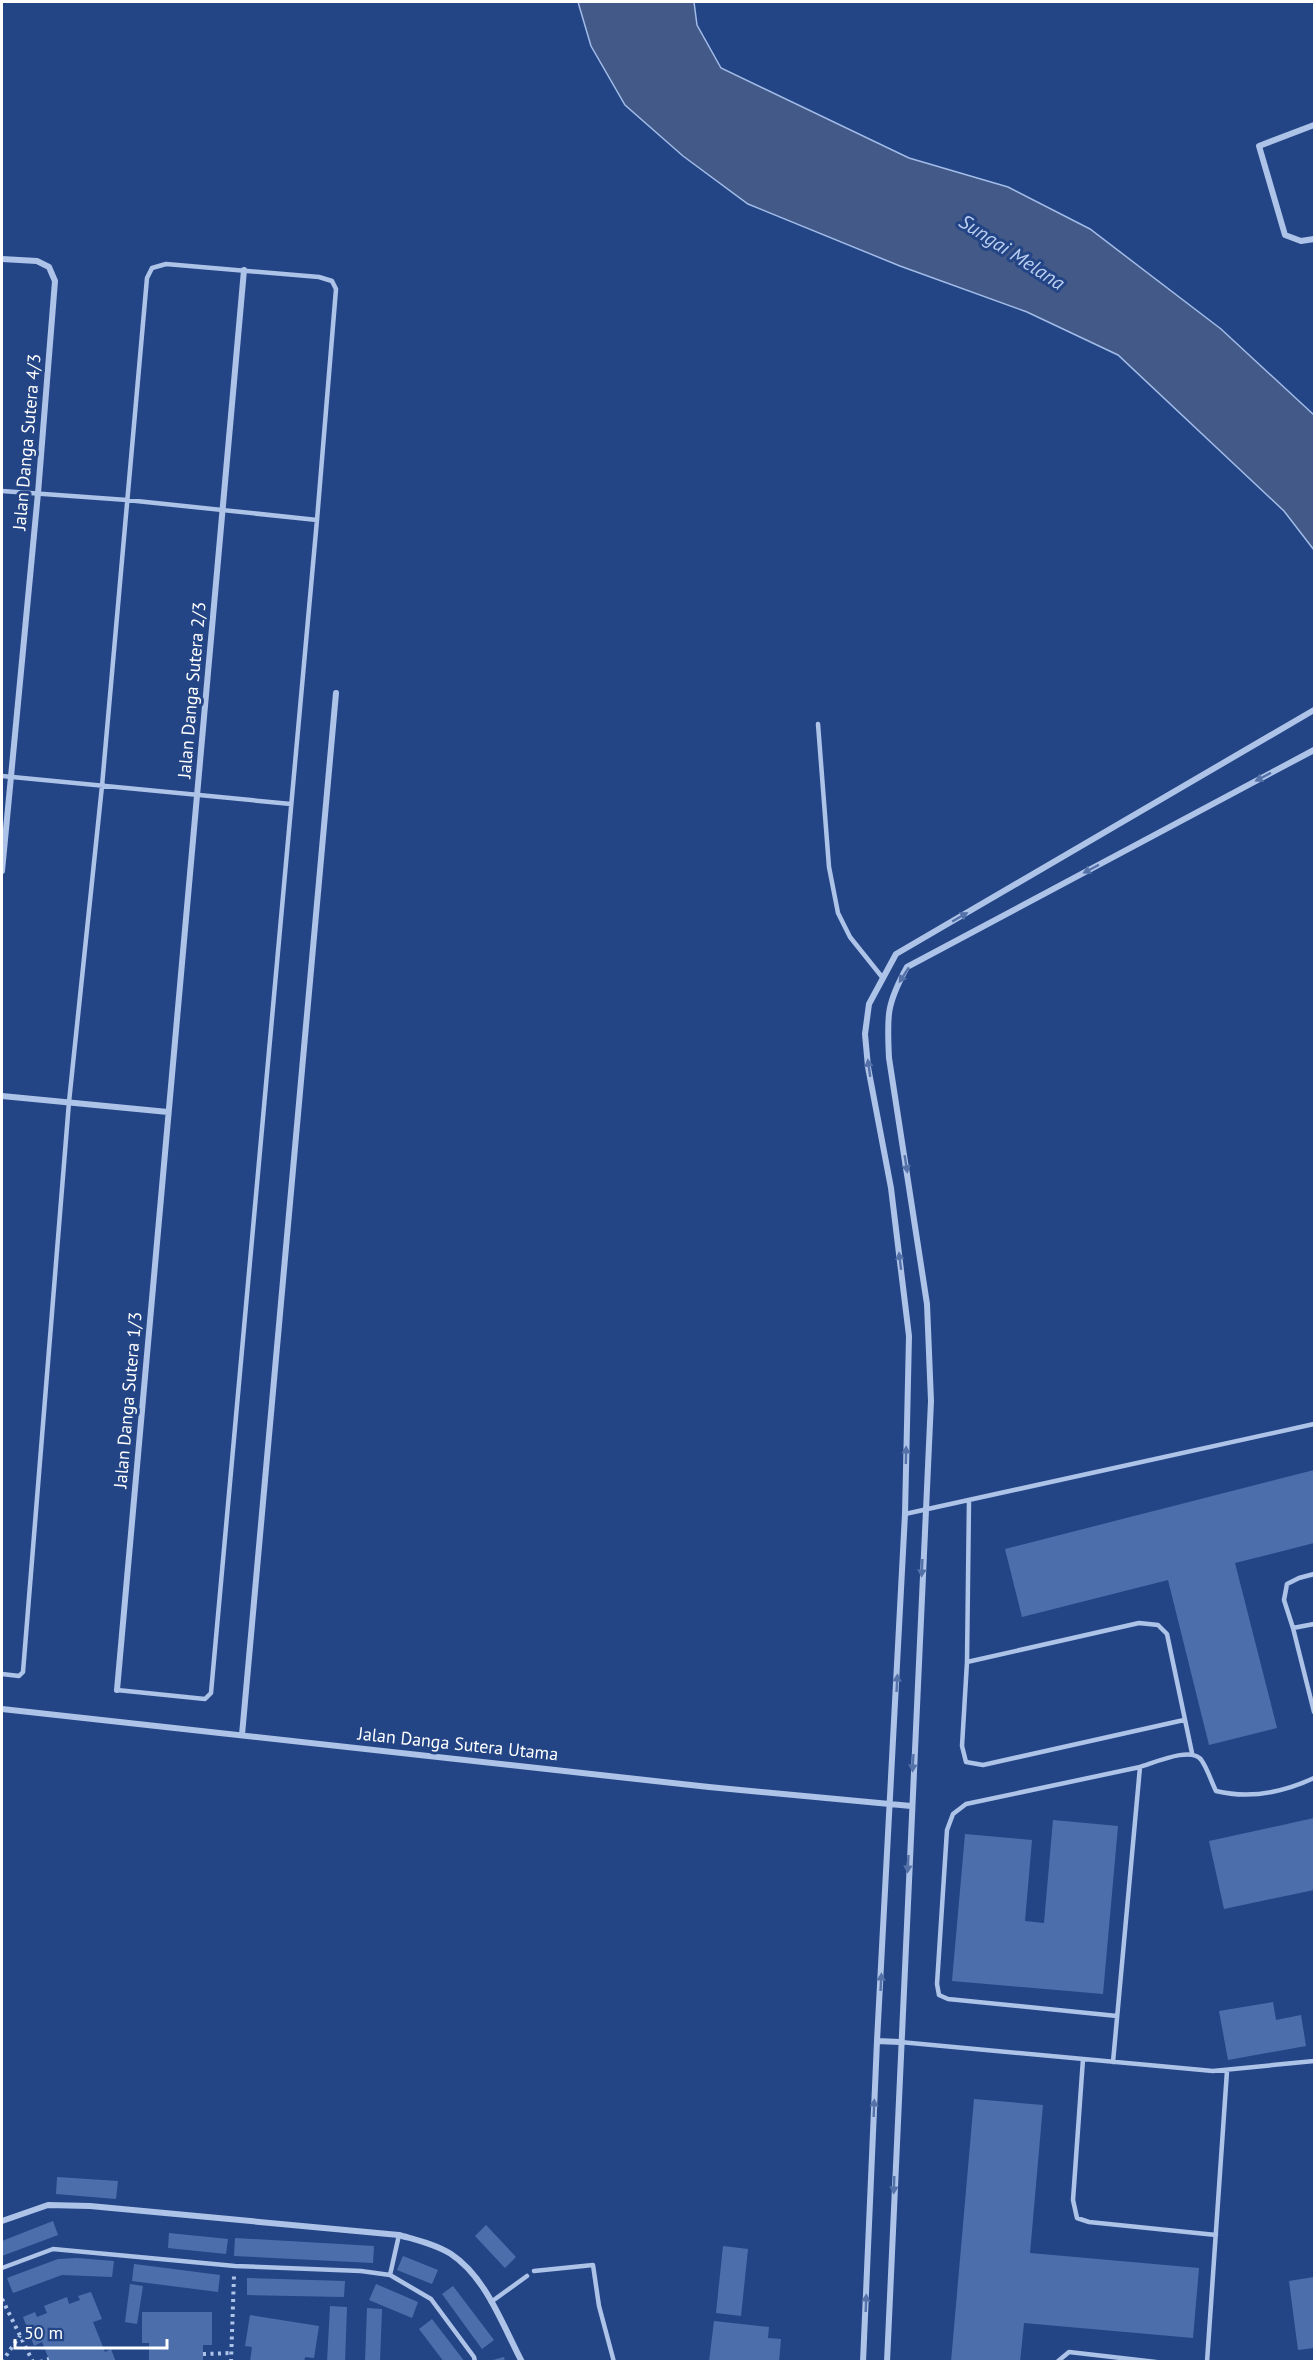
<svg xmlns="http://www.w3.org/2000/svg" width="1316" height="2363" font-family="'PT Sans',sans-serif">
	<rect width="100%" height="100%" fill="#244585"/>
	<path fill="#435a89" stroke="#a2bce9" stroke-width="1.5" d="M578 2H694L697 25 721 68 909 158 1008 187 1090 229 1221 329 1314 415V550L1284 511 1118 355 1027 312 900 266 748 204 683 156 625 105 591 46Z"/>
	<path fill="#4c6fac" d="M1314 1470V1543L1235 1563 1277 1728 1209 1745 1168 1580 1022 1617 1005 1549Z
		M1314 1818V1890L1224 1909 1209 1841Z
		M1053 1820 1118 1826 1103 1994 952 1981 965 1834 1032 1840 1025 1921 1044 1923Z
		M1273 2002 1276 2020 1301 2015 1306 2046 1228 2060 1219 2011Z
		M974 2099 1043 2105 1030 2253 1199 2268 1193 2338 1024 2323 1020 2362H951Z
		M57 2177 118 2181 116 2199 56 2194Z
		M53 2221 58 2235 2 2256V2241Z
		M486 2225 516 2257 505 2268 475 2236Z
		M169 2233 228 2239 226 2254 168 2248Z
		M235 2238 374 2246 373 2263 234 2256Z
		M723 2246 748 2249 741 2316 716 2313Z
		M403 2256 438 2270 432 2284 397 2270Z
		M77 2258 114 2261 112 2277 62 2275 13 2293 7 2278 58 2259Z
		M134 2264 220 2275 218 2292 132 2281Z
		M1314 2277V2348L1298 2350 1289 2281Z
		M247 2278 345 2281 344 2297 247 2295Z
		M130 2284 143 2286 137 2324 125 2322Z
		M376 2284 418 2302 412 2318 369 2300Z
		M453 2286 494 2340 482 2349 442 2294Z
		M91 2292 102 2319 93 2322 105 2352 111 2349 116 2362H50L42 2342 34 2346 23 2317 35 2312 37 2317 47 2313 44 2306 67 2297 69 2304 80 2300 78 2296Z
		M330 2306 347 2307 345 2362H327Z
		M367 2308 382 2309 380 2362H365Z
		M142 2312H212V2345H203V2362H149V2343H142Z
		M250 2315 319 2326 314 2358 305 2357 304 2362H250L252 2347 245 2346Z
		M432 2319 465 2362H444L419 2329Z
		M714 2321 769 2327 768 2338 781 2339 779 2362H709Z
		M504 2357 505 2362H489V2361Z"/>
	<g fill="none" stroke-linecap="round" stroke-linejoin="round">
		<path stroke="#aec3e8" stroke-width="4" stroke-dasharray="3 4.5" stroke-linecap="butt" d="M2 2299 33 2362
			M203 2354 232 2353
			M2 2362 20 2335
			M40 2362 49 2359
			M231 2362 234 2276"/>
		<path stroke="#aec3e8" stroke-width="4.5" d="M2 491 127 500 317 520
			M818 724 829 867 838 913 850 937 882 977
			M2 776 291 804
			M969 1500 967 1662 1139 1623 1158 1625 1167 1634 1192 1753
			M905 1514 1314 1424
			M1314 1624 1293 1628 1314 1712
			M1293 1628 1284 1600 1287 1584 1299 1578 1314 1574
			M967 1662 962 1746 966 1762 983 1765 1184 1720
			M2 1674 19 1676 23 1672 69 1102 102 786 147 278 152 268 166 264 319 277 332 281 336 289 317 520 211 1693 205 1699 117 1690
			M1117 2016 948 1999 939 1995 937 1984 947 1830 953 1814 966 1804 1140 1767
			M900 2042 1213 2071 1314 2061
			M1083 2059 1073 2200 1077 2218 1089 2222 1216 2235
			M1113 2062 1140 1767C1154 1763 1193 1745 1202 1761 1208 1770 1211 1781 1216 1791 1249 1799 1284 1792 1314 1778
			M2 2268 53 2249 235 2266 361 2271 390 2275 431 2299 474 2357 475 2362
			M534 2271 593 2265 599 2306 614 2362
			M390 2275 399 2235
			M491 2302 527 2276
			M1057 2362 1069 2352 1156 2362
			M1207 2362 1227 2071"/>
		<path stroke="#aec3e8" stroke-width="6" d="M1314 125 1259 146 1285 235 1301 241 1314 239
			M2 259 37 261 49 267 55 281 38 493 2 871
			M2 1096 168 1112
			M117 1690 244 270
			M2 1709 709 1787 911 1806
			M242 1735 336 693
			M877 2041 900 2042
			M2 2221 48 2205 90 2206 399 2235C416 2240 435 2244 451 2254 486 2277 503 2326 522 2362
			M863 2362 877 2041 905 1514 909 1336 891 1188 868 1067 865 1034 869 1004 896 954 1314 710
			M887 2362 931 1401 927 1304 889 1058C887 1016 886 1005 907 967L1314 750"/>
	</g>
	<defs><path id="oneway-solid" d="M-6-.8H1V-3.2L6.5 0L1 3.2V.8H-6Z" transform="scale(1.5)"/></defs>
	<g fill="#5471a8">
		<use href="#oneway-solid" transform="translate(1263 777) rotate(152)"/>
		<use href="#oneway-solid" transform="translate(1091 869) rotate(152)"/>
		<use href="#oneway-solid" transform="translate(960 917) rotate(-30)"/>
		<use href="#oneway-solid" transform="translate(904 975) rotate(123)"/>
		<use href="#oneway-solid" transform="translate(869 1068) rotate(-98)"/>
		<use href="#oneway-solid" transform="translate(906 1164) rotate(81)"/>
		<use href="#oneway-solid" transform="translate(900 1261) rotate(-97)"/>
		<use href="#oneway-solid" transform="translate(906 1455) rotate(-89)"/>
		<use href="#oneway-solid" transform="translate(922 1568) rotate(93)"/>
		<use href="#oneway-solid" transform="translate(897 1683) rotate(-87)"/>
		<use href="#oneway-solid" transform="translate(913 1763) rotate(93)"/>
		<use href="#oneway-solid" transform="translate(908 1864) rotate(93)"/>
		<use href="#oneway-solid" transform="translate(881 1982) rotate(-87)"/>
		<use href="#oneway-solid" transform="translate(874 2108) rotate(-88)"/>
		<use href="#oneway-solid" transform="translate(894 2185) rotate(92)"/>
		<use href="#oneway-solid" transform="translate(866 2303) rotate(-88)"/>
	</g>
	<g text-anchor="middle" stroke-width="6" stroke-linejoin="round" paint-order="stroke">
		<g font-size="18" fill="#fff" stroke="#244585">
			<text transform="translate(27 442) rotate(-85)" y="6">Jalan Danga Sutera 4/3</text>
			<text transform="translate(192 690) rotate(-85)" y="6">Jalan Danga Sutera 2/3</text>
			<text transform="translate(128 1400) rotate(-85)" y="6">Jalan Danga Sutera 1/3</text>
			<text transform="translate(458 1744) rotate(6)" y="6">Jalan Danga Sutera Utama</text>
		</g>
		<g font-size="20" font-style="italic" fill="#b9cdf0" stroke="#244585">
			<text transform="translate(1012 252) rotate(33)" y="7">Sungai Melana</text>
		</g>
	</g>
	<rect width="1316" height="2363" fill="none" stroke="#ffffff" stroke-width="6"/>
	<path d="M15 2339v9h152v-9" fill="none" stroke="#ffffff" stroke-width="3"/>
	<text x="24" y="2339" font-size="18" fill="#ffffff" stroke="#244585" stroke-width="4.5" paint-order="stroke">50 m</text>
</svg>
